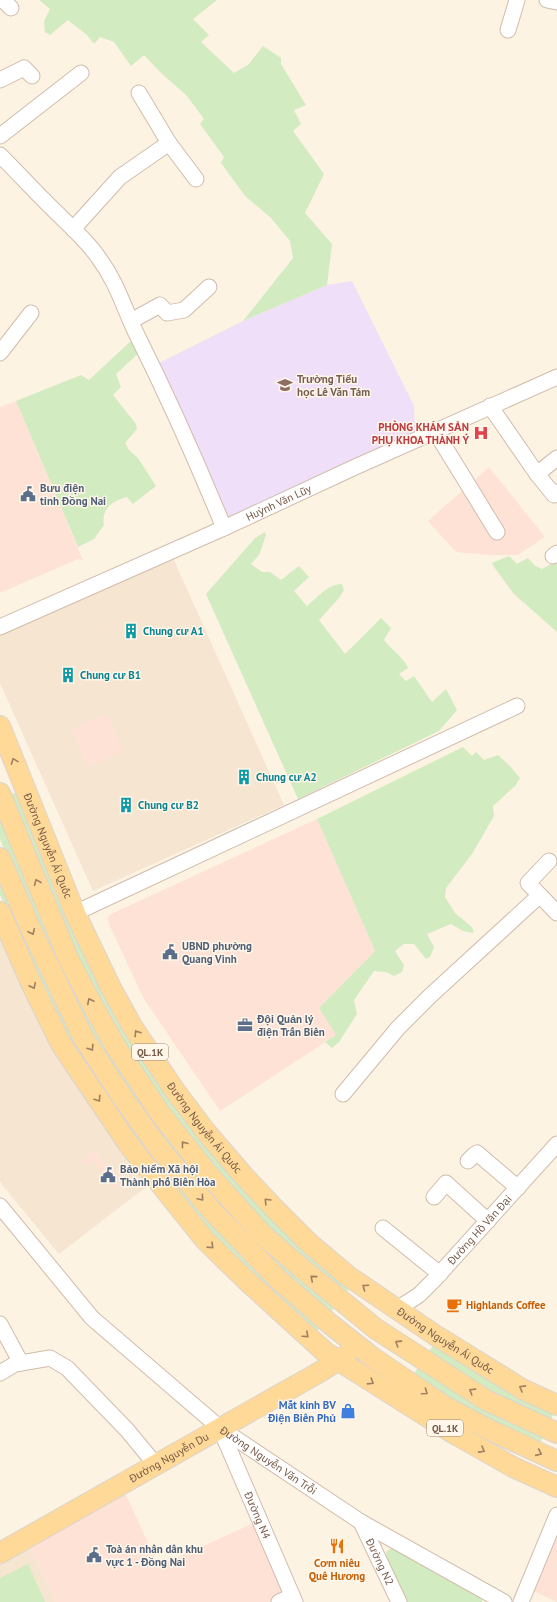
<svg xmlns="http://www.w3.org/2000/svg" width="557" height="1602" font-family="'PT Sans',sans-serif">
	<rect width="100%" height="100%" fill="#fdf3e3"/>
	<path fill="#f5e5d1" d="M173 558 284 805 93 891 0 683V635Z
		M0 930 150 1184 59 1254 3 1186 0 1181Z
		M29 1545 56 1602H0V1561Z"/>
	<path fill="#fee2d6" d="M16 401 83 560 78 559 0 593V407Z
		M489 467 545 537 518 555H489L456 552 428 521Z
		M106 713 123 751 88 767 71 729Z
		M317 819 375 951 319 1008 336 1035 220 1111 144 999 113 933 109 924 108 917 111 914Z
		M95 1150 119 1184 113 1189 94 1161 86 1166 81 1159Z
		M124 1491 159 1566 256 1522 287 1594 268 1602H56L29 1545Z
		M557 1515V1602L527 1588Z"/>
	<path fill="#f0dff9" d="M352 281 414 406 415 433 225 520 157 364 243 321 327 285Z"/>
	<path fill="#d2ebc0" d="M39 0H217L193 19 209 35 201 42 234 73 248 65 263 46 281 58V64L306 105 294 110 301 124 293 131 324 174 305 213 332 244 327 285 243 321 293 258 290 241 271 218 245 196 221 163 224 157 200 124 204 119 187 96 161 73 144 55 131 66 114 42 100 37 94 44 87 35 68 20 50 35 45 32 44 21 50 9Z
		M134 338 141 351 116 374 121 387 113 395 136 424 137 429 125 443 129 450 138 458 156 486 133 504 127 497C112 501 101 509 104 525L94 539 78 547 16 401 81 375 89 380Z
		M265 532 266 535 259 555 251 564 262 572H270L281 580 299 566 309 577 294 591 307 606C317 598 328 584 342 584L344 590 339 598 319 620 345 654 381 618 391 628 384 640C391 650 404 657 408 668L399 674 406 681 414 676 432 702 446 689 457 710 439 731 298 799 206 594 255 538Z
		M509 556 517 564 528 558 535 566 542 569 553 563 557 565V632L514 594 494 567 492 563Z
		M463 747 472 756 476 752 484 760 498 755 510 766 520 778 515 786 493 806 494 816 472 854 446 888 445 897 455 913 472 927 474 933 463 931 451 924 427 934 434 947 430 957 426 959 414 944H404L395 951 404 965 402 972 394 976 386 972 374 971 354 1000 357 1014 339 1042 332 1048 325 1042 336 1035 319 1008 375 951 317 819Z
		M18 792 127 1031 351 1286 344 1295 267 1228 166 1110 119 1039 77 959 9 795Z
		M0 811 110 1051 336 1306 329 1314 282 1274 165 1144 89 1034 13 872 0 839Z
		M0 875 77 1040 321 1326 315 1334 210 1235 175 1193 67 1040 37 981 0 895Z
		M435 1343 554 1411 550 1423 490 1394 427 1354Z
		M419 1366 544 1435 539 1446 450 1401 413 1375Z
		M393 1547 480 1597 483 1602H406L388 1563 386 1552Z
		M28 1564 45 1602H0V1578Z"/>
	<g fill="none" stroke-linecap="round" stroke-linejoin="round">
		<g stroke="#d1bcab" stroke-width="17">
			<g id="minor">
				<path d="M3 0 11 8"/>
				<path d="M547 0 557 2"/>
				<path d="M508 30 517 0"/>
				<path d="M0 80 24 68 32 76"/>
				<path d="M139 93 169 143 196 179"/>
				<path d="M0 136 81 73"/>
				<path d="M0 155C20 175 39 196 59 215 73 229 87 241 98 257 117 282 123 306 136 333 168 397 197 462 224 528"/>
				<path d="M73 229 120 177 169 143"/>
				<path d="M131 321 160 305 167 313 184 310 209 287"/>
				<path d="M0 353 31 313"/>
				<path d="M490 406 537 474 557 458"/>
				<path d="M435 431 497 532"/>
				<path d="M537 474 554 495 557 492"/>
				<path d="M553 556 557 553"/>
				<path id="s1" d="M0 627 224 528 353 468 557 377"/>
				<path d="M549 861 528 883 557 913"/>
				<path d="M75 913 517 706"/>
				<path d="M343 1094 398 1028 430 996 539 896"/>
				<path d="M468 1161 474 1155 477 1153 518 1188"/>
				<path d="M434 1197 446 1183 488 1221"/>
				<path id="s2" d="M0 1206 92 1318 220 1428 361 1522 504 1602"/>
				<path d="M383 1228 440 1274"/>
				<path id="s3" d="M397 1309 419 1295 434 1280 557 1144"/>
				<path d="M0 1324 21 1363"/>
				<path d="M0 1373 15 1364 50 1358 67 1368 127 1430 156 1465"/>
				<path id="s4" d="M220 1428 295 1602"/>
				<path id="s5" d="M361 1522 399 1602"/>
				<path d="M279 1602 292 1596"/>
				<path d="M521 1602 557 1515"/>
			</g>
		</g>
		<g stroke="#dbd4cf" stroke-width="22">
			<g id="major">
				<path id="s6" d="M0 726 75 913 111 988 132 1026 173 1088 206 1132 243 1175 272 1206 310 1244 348 1276 435 1335 522 1389 557 1405"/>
				<path d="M0 793 69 960 94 1008 116 1047 160 1113 208 1174 263 1235 299 1266 376 1329 486 1400 557 1433"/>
				<path d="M0 858 31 929 83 1037 123 1098 158 1147 212 1211 278 1279 330 1324 372 1357 446 1407 490 1430 557 1461"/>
				<path d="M0 912 31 983 61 1044 129 1145 205 1240 246 1280 325 1352 453 1433 515 1468 557 1487"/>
				<path id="s7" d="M0 1553 318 1373 347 1355"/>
			</g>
		</g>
		<use href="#minor" stroke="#fff" stroke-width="15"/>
		<use href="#major" stroke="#ffd998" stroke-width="20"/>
	</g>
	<defs><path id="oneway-chevron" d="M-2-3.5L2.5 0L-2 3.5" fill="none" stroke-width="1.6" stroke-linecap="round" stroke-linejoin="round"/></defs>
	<g stroke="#9f7f5f">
		<use href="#oneway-chevron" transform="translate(14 761) rotate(-111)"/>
		<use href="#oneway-chevron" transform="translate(37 882) rotate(-112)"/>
		<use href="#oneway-chevron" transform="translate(32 932) rotate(65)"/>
		<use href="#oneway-chevron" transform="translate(33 986) rotate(64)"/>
		<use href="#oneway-chevron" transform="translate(90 1001) rotate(-117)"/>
		<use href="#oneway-chevron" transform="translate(137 1033) rotate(-123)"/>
		<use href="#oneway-chevron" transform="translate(91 1048) rotate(57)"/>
		<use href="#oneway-chevron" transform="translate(98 1099) rotate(56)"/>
		<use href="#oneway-chevron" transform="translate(184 1144) rotate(-128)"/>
		<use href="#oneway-chevron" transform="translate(201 1198) rotate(50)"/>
		<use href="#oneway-chevron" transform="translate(267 1201) rotate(-134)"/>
		<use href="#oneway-chevron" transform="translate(211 1246) rotate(44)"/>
		<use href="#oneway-chevron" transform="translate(313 1278) rotate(-140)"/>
		<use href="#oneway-chevron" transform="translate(365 1287) rotate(-146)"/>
		<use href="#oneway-chevron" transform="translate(306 1335) rotate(42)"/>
		<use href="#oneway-chevron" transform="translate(398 1343) rotate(-147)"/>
		<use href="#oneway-chevron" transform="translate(371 1382) rotate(32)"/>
		<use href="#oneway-chevron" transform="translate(522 1388) rotate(-151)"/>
		<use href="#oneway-chevron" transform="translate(472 1391) rotate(-148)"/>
		<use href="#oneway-chevron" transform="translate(425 1392) rotate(35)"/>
		<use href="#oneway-chevron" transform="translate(482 1450) rotate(29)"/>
		<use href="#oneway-chevron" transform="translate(539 1453) rotate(24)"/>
	</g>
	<defs>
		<g id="school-bare" transform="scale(1.2)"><path d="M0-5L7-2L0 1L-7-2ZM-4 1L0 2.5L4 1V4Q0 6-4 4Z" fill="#8d6e63" stroke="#fff7ea" stroke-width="2.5" paint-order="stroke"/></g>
		<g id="hospital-bare" transform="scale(1.2)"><path d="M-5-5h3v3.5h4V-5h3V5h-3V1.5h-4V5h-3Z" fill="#e0444e" stroke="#fff7ea" stroke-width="2.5" paint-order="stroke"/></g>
		<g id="civic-bare" transform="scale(1.2)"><path d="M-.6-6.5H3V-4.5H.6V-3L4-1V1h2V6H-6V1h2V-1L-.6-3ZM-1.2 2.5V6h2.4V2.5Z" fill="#5c6f8a" stroke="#fff7ea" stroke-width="2.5" paint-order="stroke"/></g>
		<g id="building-bare" transform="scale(1.2)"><path d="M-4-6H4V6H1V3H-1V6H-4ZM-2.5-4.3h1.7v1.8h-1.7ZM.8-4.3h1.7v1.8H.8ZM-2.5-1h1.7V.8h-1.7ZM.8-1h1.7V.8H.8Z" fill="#0f9aa8" stroke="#fff7ea" stroke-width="2.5" paint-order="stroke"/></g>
		<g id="office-bare" transform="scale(1.2)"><path d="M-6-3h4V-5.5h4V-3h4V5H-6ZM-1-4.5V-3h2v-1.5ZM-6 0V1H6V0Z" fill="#5c6f8a" stroke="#fff7ea" stroke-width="2.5" paint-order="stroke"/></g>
		<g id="cafe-bare" transform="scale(1.2)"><path d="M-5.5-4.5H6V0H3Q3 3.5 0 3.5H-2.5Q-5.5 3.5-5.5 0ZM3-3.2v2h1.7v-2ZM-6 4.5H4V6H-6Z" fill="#e8710a" stroke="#fff7ea" stroke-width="2.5" paint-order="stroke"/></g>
		<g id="shop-bare" transform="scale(1.2)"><path d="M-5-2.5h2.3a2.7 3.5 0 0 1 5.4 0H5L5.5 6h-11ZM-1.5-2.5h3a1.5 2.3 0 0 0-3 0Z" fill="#3f7fe0" stroke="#fff7ea" stroke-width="2.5" paint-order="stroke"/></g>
		<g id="restaurant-bare" transform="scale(1.2)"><path d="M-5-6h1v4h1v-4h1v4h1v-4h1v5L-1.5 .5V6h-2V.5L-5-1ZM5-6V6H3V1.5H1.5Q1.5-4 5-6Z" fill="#e8710a" stroke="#fff7ea" stroke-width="2.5" paint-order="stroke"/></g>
	</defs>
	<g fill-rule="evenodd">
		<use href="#school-bare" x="285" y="385"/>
		<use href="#hospital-bare" x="481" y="433"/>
		<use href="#civic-bare" x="28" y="494"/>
		<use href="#building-bare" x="131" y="631"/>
		<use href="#building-bare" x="68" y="675"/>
		<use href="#building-bare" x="244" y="777"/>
		<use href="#building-bare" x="126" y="805"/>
		<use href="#civic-bare" x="170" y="952"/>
		<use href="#office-bare" x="245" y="1025"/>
		<use href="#civic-bare" x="108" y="1175"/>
		<use href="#cafe-bare" x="454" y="1305"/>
		<use href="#shop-bare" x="348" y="1411"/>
		<use href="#restaurant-bare" x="337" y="1546"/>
		<use href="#civic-bare" x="94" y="1555"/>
	</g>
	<g text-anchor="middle" stroke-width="3" stroke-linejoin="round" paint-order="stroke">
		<g fill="#fff7ea" stroke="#9f8878" stroke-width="1">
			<rect x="132" y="1044" width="36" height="16" rx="3"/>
			<rect x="427" y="1420" width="36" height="16" rx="3"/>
		</g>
		<g font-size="10" font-weight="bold" fill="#765847">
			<text x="150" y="1056">QL.1K</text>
			<text x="445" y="1432">QL.1K</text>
		</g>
		<g font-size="11" font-weight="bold" fill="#785e54" stroke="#fff7ea" text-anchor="start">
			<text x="297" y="383">Trường Tiểu<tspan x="297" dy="13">học Lê Văn Tám</tspan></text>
		</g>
		<g font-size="11" font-weight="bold" fill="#be3a42" stroke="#fff7ea" text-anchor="end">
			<text x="469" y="431">PHÒNG KHÁM SẢN<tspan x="469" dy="13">PHỤ KHOA THÀNH Ý</tspan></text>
		</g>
		<g font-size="11" font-weight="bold" fill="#4e5e75" stroke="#fff7ea" text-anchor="start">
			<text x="40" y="492">Bưu điện<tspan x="40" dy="13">tỉnh Đồng Nai</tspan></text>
			<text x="182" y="950">UBND phường<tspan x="182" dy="13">Quang Vinh</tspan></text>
			<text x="257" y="1023">Đội Quản lý<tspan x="257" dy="13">điện Trấn Biên</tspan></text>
			<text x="120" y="1173">Bảo hiểm Xã hội<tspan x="120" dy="13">Thành phố Biên Hòa</tspan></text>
			<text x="106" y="1553">Toà án nhân dân khu<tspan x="106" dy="13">vực 1 - Đồng Nai</tspan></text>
		</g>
		<g font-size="11" fill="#765847" stroke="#fff7ea">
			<text dy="4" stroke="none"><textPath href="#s1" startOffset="305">Huỳnh Văn Lũy</textPath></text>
			<text dy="4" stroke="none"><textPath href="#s6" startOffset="129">Đường Nguyễn Ái Quốc</textPath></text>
			<text dy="4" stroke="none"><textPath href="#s6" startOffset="453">Đường Nguyễn Ái Quốc</textPath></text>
			<text dy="4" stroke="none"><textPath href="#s3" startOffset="115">Đường Hồ Văn Đại</textPath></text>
			<text dy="4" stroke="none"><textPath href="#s6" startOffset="777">Đường Nguyễn Ái Quốc</textPath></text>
			<text dy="4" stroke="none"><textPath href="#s7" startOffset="194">Đường Nguyễn Du</textPath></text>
			<text dy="4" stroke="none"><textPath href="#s2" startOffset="372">Đường Nguyễn Văn Trỗi</textPath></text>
			<text dy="4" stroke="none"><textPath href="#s4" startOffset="95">Đường N4</textPath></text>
			<text dy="4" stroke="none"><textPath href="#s5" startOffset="44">Đường N2</textPath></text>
		</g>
		<g font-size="11" font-weight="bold" fill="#0d838f" stroke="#fff7ea" text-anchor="start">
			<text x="143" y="635">Chung cư A1</text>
			<text x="80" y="679">Chung cư B1</text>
			<text x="256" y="781">Chung cư A2</text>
			<text x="138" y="809">Chung cư B2</text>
		</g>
		<g font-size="11" font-weight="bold" fill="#c56008" stroke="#fff7ea" text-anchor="start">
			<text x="466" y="1309">Highlands Coffee</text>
			<text x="337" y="1567" text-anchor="middle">Cơm niêu<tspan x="337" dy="13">Quê Hương</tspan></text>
		</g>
		<g font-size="11" font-weight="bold" fill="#366cbe" stroke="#fff7ea" text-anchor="end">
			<text x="336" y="1409">Mắt kính BV<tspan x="336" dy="13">Điện Biên Phủ</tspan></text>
		</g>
	</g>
</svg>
